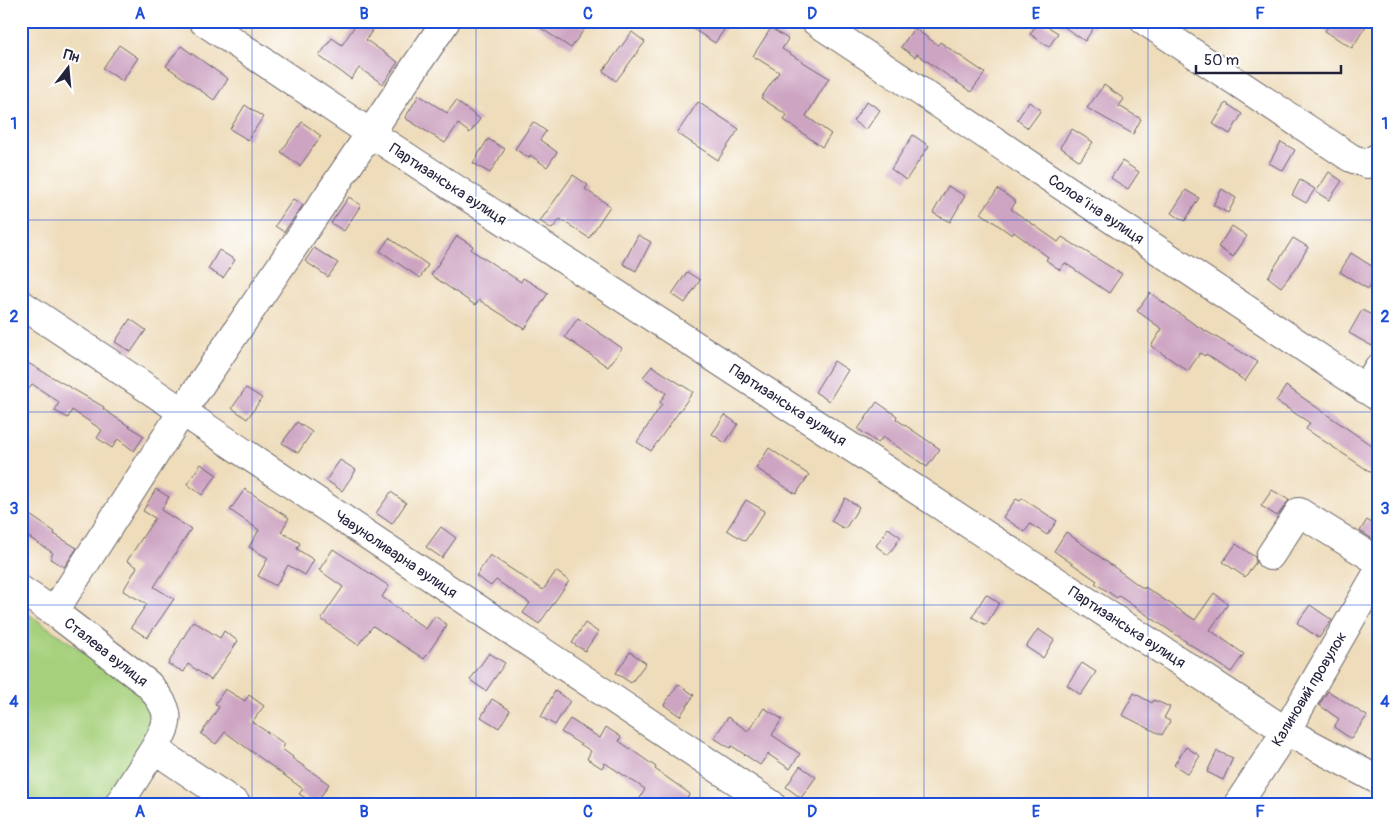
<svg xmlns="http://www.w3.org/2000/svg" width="1399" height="825" font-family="Pangolin,sans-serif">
	<rect width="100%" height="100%" fill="#fff"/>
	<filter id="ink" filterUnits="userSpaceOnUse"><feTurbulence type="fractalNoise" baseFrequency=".02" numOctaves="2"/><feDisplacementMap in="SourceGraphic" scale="10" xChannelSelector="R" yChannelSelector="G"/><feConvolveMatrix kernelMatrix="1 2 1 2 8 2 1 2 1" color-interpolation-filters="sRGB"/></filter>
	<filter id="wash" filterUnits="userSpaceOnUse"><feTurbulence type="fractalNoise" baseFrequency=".0096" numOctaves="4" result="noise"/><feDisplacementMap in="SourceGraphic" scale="20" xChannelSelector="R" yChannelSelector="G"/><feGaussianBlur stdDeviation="1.12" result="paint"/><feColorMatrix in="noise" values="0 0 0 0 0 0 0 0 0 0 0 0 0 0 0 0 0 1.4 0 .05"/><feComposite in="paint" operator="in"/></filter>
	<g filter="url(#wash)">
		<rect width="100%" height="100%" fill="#eedcba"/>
		<path fill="#a6d07b" stroke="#64795b" d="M21 609 147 696 159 718 109 804H21Z"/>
		<g id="blocks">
			<path fill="#cda4c2" d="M358 21 373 29 366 40 398 62 383 84 359 68 351 79 319 56 332 38 342 45Z
				M530 21H574L585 28 571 48Z
				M681 21H730L715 43Z
				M1039 21 1058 33 1049 47 1030 34Z
				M1055 21H1098L1085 41Z
				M1332 21H1369L1352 48 1325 31Z
				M771 28 788 39 782 49 829 78 806 116 831 134 822 147 784 120 787 115 761 98 779 72 753 56Z
				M914 28 938 45 940 42 985 73 971 92 917 54 915 57 901 47Z
				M632 32 645 42 616 81 603 71Z
				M119 45 138 58 122 81 103 68Z
				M181 46 228 79 214 100 166 66Z
				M1104 85 1124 99 1119 106 1141 119 1133 134 1087 108Z
				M419 95 447 113 456 101 480 119 470 133 458 124 445 143 405 118Z
				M867 101 880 110 866 130 853 121Z
				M698 102 739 129 718 160 677 133Z
				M1029 102 1041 110 1028 128 1017 120Z
				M1226 103 1242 114 1230 134 1213 124Z
				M245 105 263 117 248 140 230 129Z
				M302 122 321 136 300 166 281 152Z
				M533 122 546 131 540 140 557 152 547 167 530 155 529 158 515 149Z
				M1072 129 1093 142 1080 161 1060 147Z
				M913 135 929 146 906 180 891 169Z
				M488 139 505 149 490 173 473 163Z
				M1281 142 1295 150 1283 171 1269 163Z
				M1122 161 1139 172 1128 189 1111 178Z
				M1329 172 1342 181 1329 200 1316 192Z
				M573 175 588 185 585 189 610 206 589 238 560 219 552 229 540 221Z
				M1300 180 1315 189 1306 203 1292 195Z
				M948 186 965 196 950 222 933 213Z
				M998 189 1016 202 1011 209 1058 242 1062 237 1122 274 1109 293 1065 263 1060 270 1046 260 1048 257 1014 232 1012 235 981 213Z
				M1222 189 1236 198 1228 213 1213 205Z
				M1186 190 1199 198 1185 221 1171 213Z
				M349 197 361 205 344 231 331 223Z
				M293 199 303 205 284 232 275 226Z
				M1232 226 1247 236 1233 257 1218 247Z
				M638 235 651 242 636 271 623 264Z
				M457 236 473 246 471 250 521 282 523 278 548 293 525 329 479 300 475 305 431 275Z
				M389 238 428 265 420 278 380 251Z
				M1293 238 1308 247 1296 268 1281 287 1268 277Z
				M314 248 338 263 328 277 305 261Z
				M219 250 235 260 223 278 208 269Z
				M1351 253 1378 270 1368 289 1340 272Z
				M687 272 700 280 685 303 672 294Z
				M1150 293 1194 324 1258 362 1245 381 1206 354 1205 356 1200 353 1188 371 1151 346 1162 329 1137 311Z
				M1362 310 1378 318V335L1372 346 1349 333Z
				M578 318 622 348 608 367 565 337Z
				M130 319 146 330 131 352 115 342Z
				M21 359 104 407 103 409 144 436 134 451 118 439 112 448 97 438 102 430 72 410 68 418 55 411 59 402 32 384 21 401Z
				M834 361 848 370 829 401 815 392Z
				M652 366 693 392 651 451 637 442 662 404 660 402 666 393 643 377Z
				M1286 386 1378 450V477L1306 429 1310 423 1276 401Z
				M246 388 262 398 247 419 232 408Z
				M877 402 897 416 896 419 940 449 927 467 883 437 878 443 858 429Z
				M725 415 738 424 725 443 712 434Z
				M297 422 312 432 298 453 282 443Z
				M769 448 809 475 796 494 756 468Z
				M340 460 356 470 342 491 326 480Z
				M201 464 217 475 202 495 187 484Z
				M156 489 169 497 161 510 191 529 154 587 174 599 147 638 131 627 147 604 123 591 137 567 127 561 155 518 143 511Z
				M245 489 289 518 281 532 300 543 297 549 314 560 305 575 288 565 276 586 258 576 268 558 249 547 259 530 230 510Z
				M1272 490 1289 500 1277 516 1261 506Z
				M391 492 406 503 392 524 376 513Z
				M845 498 859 507 845 529 831 521Z
				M1022 498 1057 521 1047 535 1030 524 1025 532 1003 517 1016 499 1020 501Z
				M746 500 765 511 745 541 727 530Z
				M21 509 55 532 54 534 77 548 64 567 50 559 53 553 21 532Z
				M1367 520 1378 527V533L1374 540 1360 531Z
				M441 527 456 538 442 558 426 547Z
				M888 528 901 537 888 555 876 546Z
				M1066 532 1144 589 1145 587 1195 620 1214 593 1228 604 1210 630 1244 654 1231 672 1119 596 1117 598 1095 583 1097 581 1054 551Z
				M1236 544 1255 557 1256 562 1245 577 1223 562Z
				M333 549 389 586 382 597 426 629 435 616 447 625 424 659 373 626 358 645 321 619 343 587 319 570Z
				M490 555 543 590 556 571 569 581 539 624 523 613 530 603 496 580 491 586 476 576Z
				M986 594 999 603 986 625 972 617Z
				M1310 605 1332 620 1319 638 1297 623Z
				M193 621 220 638 224 631 238 641 211 680 188 664 184 672 168 664Z
				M585 623 598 632 585 651 572 643Z
				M1038 629 1054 640 1043 658 1026 647Z
				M630 652 646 663 631 683 616 673Z
				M489 653 505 663 486 691 470 680Z
				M1082 663 1096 672 1081 695 1067 685Z
				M678 684 694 695 680 716 664 705Z
				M225 689 245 701 249 695 264 706 252 722 285 744 282 749 293 757 292 758 329 784 316 804 299 794 303 789 225 732 216 744 201 734 219 707 215 704Z
				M555 691 570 701 555 725 541 717Z
				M1328 691 1367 716 1351 739 1334 727 1339 719 1319 705Z
				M1134 693 1152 703 1154 700 1170 707 1164 718 1170 721 1162 735 1122 715Z
				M492 699 510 710 499 728 481 717Z
				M764 708 782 719 772 735 800 754 790 769 768 754 760 765 732 746 730 748 714 738 728 717 748 731Z
				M570 719 600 738 606 727 621 737 619 741 656 767 655 769 690 794 683 804H637L645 789 605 763 602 768 587 759 591 751 561 732Z
				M1186 747 1200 756 1188 774 1174 765Z
				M1217 751 1233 758 1223 780 1207 772Z
				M800 766 816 777 801 798 786 787Z"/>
		</g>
	</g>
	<g filter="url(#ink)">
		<use href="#blocks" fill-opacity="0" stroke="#696367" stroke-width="1"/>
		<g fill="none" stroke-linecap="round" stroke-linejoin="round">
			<g stroke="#696367" stroke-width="30">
				<path id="minor" d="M203 21 370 133 1286 731 1378 780
					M815 21 1378 397
					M1145 21 1351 158 1367 164 1378 157
					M21 304 771 804
					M1365 389 1378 368
					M1270 556 1299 512 1378 561
					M21 590 54 612 148 684C171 711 172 719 154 749L236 804
					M54 612 182 412 446 21
					M119 804 154 749
					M1238 804 1286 731 1378 572"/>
			</g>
			<use href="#minor" stroke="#fff" stroke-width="28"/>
		</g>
	</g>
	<path fill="none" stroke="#1d4ed8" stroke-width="1" stroke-opacity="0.55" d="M252 21V804M476 21V804M700 21V804M924 21V804M1148 21V804M21 220H1378M21 412H1378M21 605H1378"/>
	<g text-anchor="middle" stroke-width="4" stroke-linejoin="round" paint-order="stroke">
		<g font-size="15" fill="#22223b" stroke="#fff">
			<text transform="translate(448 184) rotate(33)" y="5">Партизанська вулиця</text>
			<text transform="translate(1096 209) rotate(34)" y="5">Соловʼїна вулиця</text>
			<text transform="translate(788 405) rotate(33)" y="5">Партизанська вулиця</text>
			<text transform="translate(396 554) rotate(34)" y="5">Чавуноливарна вулиця</text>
			<text transform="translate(1127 627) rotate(33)" y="5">Партизанська вулиця</text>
			<text transform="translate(106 652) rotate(38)" y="5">Сталева вулиця</text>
			<text transform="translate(1309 689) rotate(-59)" y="5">Калиновий провулок</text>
		</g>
	</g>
	<rect width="1399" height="825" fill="none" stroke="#fff" stroke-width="55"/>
	<g transform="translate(68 68) rotate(16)" stroke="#ffffff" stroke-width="4" paint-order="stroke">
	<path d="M0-4L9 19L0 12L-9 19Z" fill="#22223b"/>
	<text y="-8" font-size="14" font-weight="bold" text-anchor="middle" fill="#22223b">Пн</text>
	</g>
	<path d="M1196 65v8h145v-8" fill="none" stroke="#22223b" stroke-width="2.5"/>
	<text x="1204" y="65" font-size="15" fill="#22223b" stroke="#ffffff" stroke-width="4" paint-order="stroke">50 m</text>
	<rect x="28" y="28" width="1344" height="770" fill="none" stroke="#1d4ed8" stroke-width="2"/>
	<g font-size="16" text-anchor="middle" font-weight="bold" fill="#1d4ed8">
		<text x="140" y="19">A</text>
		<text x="364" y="19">B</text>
		<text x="588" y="19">C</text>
		<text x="812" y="19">D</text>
		<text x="1036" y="19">E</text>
		<text x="1260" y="19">F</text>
		<text x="14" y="129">1</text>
		<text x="1385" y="129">1</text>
		<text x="14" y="322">2</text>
		<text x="1385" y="322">2</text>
		<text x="14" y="514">3</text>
		<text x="1385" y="514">3</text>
		<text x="14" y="707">4</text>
		<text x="1385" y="707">4</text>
		<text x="140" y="817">A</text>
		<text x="364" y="817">B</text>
		<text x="588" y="817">C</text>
		<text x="812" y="817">D</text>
		<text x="1036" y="817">E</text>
		<text x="1260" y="817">F</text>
	</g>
</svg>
